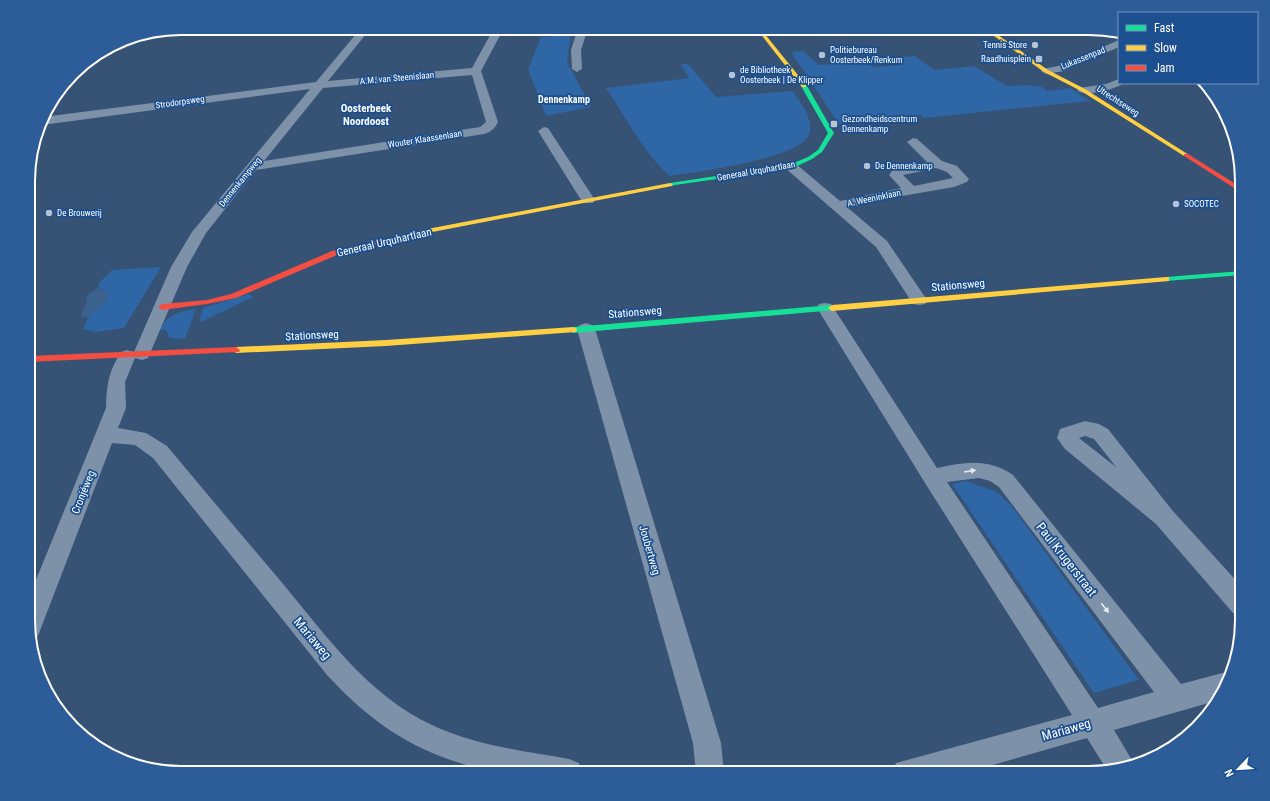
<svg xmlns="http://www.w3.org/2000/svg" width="1270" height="801" font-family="'Roboto Condensed',sans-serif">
	<rect width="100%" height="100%" fill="#365274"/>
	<path fill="#2f66a5" d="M554 32H571L567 62 591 107 546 116 528 69 541 37H550Z
		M803 51 819 65 865 61 873 67 899 65 892 58 915 56 934 70 974 66 1007 86 1030 85 1042 87 1048 91 1070 88 1090 101 924 118 920 115 839 124 791 52Z
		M681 64H688L716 97 792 91C800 101 813 118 810 132 805 159 696 172 670 176 643 153 626 117 606 88L689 78Z
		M161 267 124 328 96 332 83 329C87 317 98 304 105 292L103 289 99 288V283L112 270Z
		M249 294 253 297 203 321H199L203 308Z
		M196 309 185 338 176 339 169 337 166 330H160C167 314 180 311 196 309Z
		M966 481 997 492 1011 505 1139 680 1094 693 952 484Z"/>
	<path fill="#3b618d" d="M98 288 103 289 108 294 107 301 87 318 82 317 81 315 87 301 86 296Z"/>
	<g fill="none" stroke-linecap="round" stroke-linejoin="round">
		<path fill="#7d92a8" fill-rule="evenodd" d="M182 28H204L199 31 119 45 115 44 123 40Z
			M361 28H371L328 81 472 68 494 28H504L481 71 498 122C495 128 491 132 484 134L256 170 206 233 187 267 148 358 142 360 135 358 125 382 126 408 118 428 146 433 167 446C206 493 245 539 284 585 326 636 369 696 432 725 474 745 523 751 569 759L579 763 583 773H496C421 755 379 731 327 675L153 458 135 445 112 443 41 628 38 636 29 640V597L106 408C107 384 108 373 121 352L127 350 134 352 171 267 192 232 310 89 42 125 41 124 43 117 316 82ZM472 75 486 122 480 127 264 161 323 88Z
			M578 28H588L581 50 582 69 577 72 572 69 571 50Z
			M1119 40V47L1064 71 1046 74 1041 71 1042 69 1058 66Z
			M1119 79V83H1124C1116 89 1084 98 1077 90L1079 88 1106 84Z
			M544 127 548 128 595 200 593 203H583L581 200 538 131Z
			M913 138 917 139 942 161 957 166 969 179 967 182 954 187 873 201 848 208 887 241 927 300 925 304 919 305 913 304 876 247 784 167 791 163 796 164 840 201 901 188 889 175 895 167 927 162 907 142ZM936 168 947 172 953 178 914 186 903 175Z
			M825 303 831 304 937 468C965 462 988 458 1013 475L1181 684 1226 672 1231 674 1219 700 1114 730 1133 762 1107 770 1087 738 965 773H892L896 763 1072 715 925 483 817 308 819 304ZM979 478 990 481 999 487 1154 692 1098 708 947 482Z
			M586 323 592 325 595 329 721 743 724 773H696L693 743 577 329 580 325Z
			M1085 421 1099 424 1108 429 1172 510 1242 587V616L1233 613 1156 524 1065 449 1057 438 1060 429ZM1085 436 1094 439 1116 467 1079 438Z"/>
		<path fill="#16e098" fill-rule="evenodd" d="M804 84 807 86 834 133 822 152 812 159 793 168 668 186 667 185 670 183 789 165 808 157 818 150 828 133 801 86Z
			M1242 271V275L1166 281 1162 279 1166 277Z
			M832 305 835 306 836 308 835 310 573 333 569 330 573 327Z"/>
		<path fill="#ffcf43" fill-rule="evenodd" d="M756 28H760L806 85V87H802Z
			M983 28H988L1048 70 1085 89 1189 155 1184 156 1081 91 1044 72Z
			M670 183 673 185 672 186 422 234 419 232 422 230Z
			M1166 277H1169V281L832 311 828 308 832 305Z
			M573 327 576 328 577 330 576 332 386 346 236 353 232 350 236 347 386 340Z"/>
		<path fill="#f24e42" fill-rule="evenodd" d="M1184 154H1188L1242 188V193L1184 156Z
			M422 230 425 232 424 233 337 255 236 298 207 304 162 310 158 307 162 304 207 300 231 294 332 251Z
			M236 347 240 350 239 352 29 362V356Z"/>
	</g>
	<defs><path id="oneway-solid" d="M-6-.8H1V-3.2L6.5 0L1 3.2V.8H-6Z"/></defs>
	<g fill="#e5e9ee">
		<use href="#oneway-solid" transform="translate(970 471) rotate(-9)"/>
		<use href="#oneway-solid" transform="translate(1105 608) rotate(52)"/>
	</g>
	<g fill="#b9c2ce" stroke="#1b4f8f" stroke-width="1.5">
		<circle cx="1035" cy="45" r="4"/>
		<circle cx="822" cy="55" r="4"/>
		<rect x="1035" y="55" width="8" height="8" rx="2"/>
		<circle cx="732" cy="75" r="4"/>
		<rect x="830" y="120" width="8" height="8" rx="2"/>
		<circle cx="867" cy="166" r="4"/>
		<circle cx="1176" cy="204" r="4"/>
		<circle cx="49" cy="213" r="4"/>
	</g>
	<g text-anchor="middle" stroke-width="3.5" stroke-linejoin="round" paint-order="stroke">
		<g font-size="9" fill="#fff" stroke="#1b4f8f" text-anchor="start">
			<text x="1027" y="48" text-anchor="end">Tennis Store</text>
			<text x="830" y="53">Politiebureau<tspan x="830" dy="10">Oosterbeek/Renkum</tspan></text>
			<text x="1031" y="62" text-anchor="end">Raadhuisplein</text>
			<text x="740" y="73">de Bibliotheek<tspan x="740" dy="10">Oosterbeek | De Klipper</tspan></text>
			<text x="842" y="122">Gezondheidscentrum<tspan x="842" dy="10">Dennenkamp</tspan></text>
			<text x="875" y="169">De Dennenkamp</text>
			<text x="1184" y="207">SOCOTEC</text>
			<text x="57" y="216">De Brouwerij</text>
		</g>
		<g font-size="9" fill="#fff" stroke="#1b4f8f">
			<text transform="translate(1083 58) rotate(-22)" y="3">Lukassenpad</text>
			<text transform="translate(397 78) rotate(-5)" y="3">A.M. van Steenislaan</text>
			<text transform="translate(1118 101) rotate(33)" y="3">Utrechtseweg</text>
			<text transform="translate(180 102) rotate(-8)" y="3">Strodorpsweg</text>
			<text transform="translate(425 139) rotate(-9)" y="3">Wouter Klaassenlaan</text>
			<text transform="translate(756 171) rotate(-10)" y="3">Generaal Urquhartlaan</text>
			<text transform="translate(240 182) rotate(-51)" y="3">Dennenkampweg</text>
			<text transform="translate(874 198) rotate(-12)" y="3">A. Weeninklaan</text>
		</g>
		<g font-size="10" font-weight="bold" fill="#fff" stroke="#1b4f8f">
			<text x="564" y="103">Dennenkamp</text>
		</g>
		<g font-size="11" font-weight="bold" fill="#fff" stroke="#1b4f8f">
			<text x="366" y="112">Oosterbeek<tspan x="366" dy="13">Noordoost</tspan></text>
		</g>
		<g font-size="11" fill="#fff" stroke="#1b4f8f">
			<text transform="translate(384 242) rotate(-13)" y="4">Generaal Urquhartlaan</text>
			<text transform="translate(958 285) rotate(-5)" y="4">Stationsweg</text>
			<text transform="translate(635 312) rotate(-5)" y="4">Stationsweg</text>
			<text transform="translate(312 335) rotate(-3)" y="4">Stationsweg</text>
			<text transform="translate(83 492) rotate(-68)" y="4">Cronjéweg</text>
			<text transform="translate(650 550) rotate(74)" y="4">Joubertweg</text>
		</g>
		<g font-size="13" fill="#fff" stroke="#1b4f8f">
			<text transform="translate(1067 559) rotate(52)" y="5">Paul Krugerstraat</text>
			<text transform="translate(313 638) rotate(50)" y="5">Mariaweg</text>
			<text transform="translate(1066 729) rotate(-16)" y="5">Mariaweg</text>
		</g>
	</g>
	<path d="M0 0H1270V801H0ZM181 35H1089A146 146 0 0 1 1235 181V620A146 146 0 0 1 1089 766H181A146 146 0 0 1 35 620V181A146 146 0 0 1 181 35Z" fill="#2d5d98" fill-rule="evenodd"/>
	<path fill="none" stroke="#fff" stroke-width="2" d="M181 35H1089A146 146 0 0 1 1235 181V620A146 146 0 0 1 1089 766H181A146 146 0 0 1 35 620V181A146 146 0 0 1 181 35Z"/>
	<rect x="1118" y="12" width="140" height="72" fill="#1b4f8f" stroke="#7695bc"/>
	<rect x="1126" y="25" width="20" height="6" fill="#16e098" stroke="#7695bc"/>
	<text x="1154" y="32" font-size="12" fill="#ffffff">Fast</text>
	<rect x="1126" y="45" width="20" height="6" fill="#ffcf43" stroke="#7695bc"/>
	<text x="1154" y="52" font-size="12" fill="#ffffff">Slow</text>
	<rect x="1126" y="65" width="20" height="6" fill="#f24e42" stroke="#7695bc"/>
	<text x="1154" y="72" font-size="12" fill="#ffffff">Jam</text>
	<g transform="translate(1238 769) rotate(245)" stroke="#1b4f8f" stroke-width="3" paint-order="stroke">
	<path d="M0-3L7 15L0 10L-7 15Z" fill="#ffffff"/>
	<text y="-6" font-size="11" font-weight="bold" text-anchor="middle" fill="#ffffff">N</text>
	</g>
</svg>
